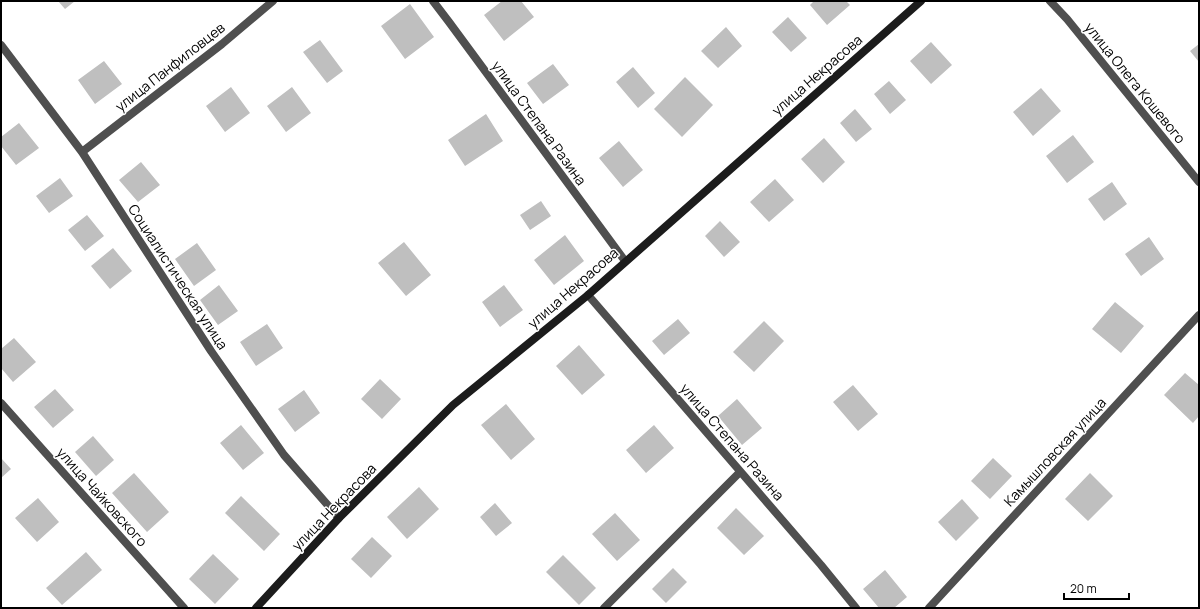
<svg xmlns="http://www.w3.org/2000/svg" width="1200" height="609" font-family="Manrope,sans-serif">
	<rect width="100%" height="100%" fill="#fff"/>
	<path fill="#bfbfbf" d="M58 1H75L65 9Z
		M502 1H521L534 17 504 41 484 15Z
		M814 1H846L850 5 827 25 810 5Z
		M410 4 434 37 405 59 381 26Z
		M788 17 807 38 791 52 772 32Z
		M726 27 742 46 718 68 701 51Z
		M320 40 343 71 327 83 303 52Z
		M931 42 952 65 931 84 910 61Z
		M1199 44V62L1190 51Z
		M104 61 122 84 95 104 78 80Z
		M553 64 569 85 543 104 527 83Z
		M633 67 655 93 638 108 616 82Z
		M685 77 713 105 682 137 654 109Z
		M889 81 906 100 890 114 874 94Z
		M231 87 250 113 225 132 206 106Z
		M292 87 311 113 286 132 267 106Z
		M1041 88 1061 111 1033 136 1013 112Z
		M855 109 872 129 856 142 840 123Z
		M486 114 503 141 465 166 448 140Z
		M19 123 39 148 16 165 1 146V137Z
		M1073 135 1094 162 1067 183 1046 156Z
		M824 138 845 162 823 183 801 159Z
		M619 141 643 170 623 187 599 158Z
		M141 162 160 185 138 202 119 180Z
		M60 178 73 196 49 213 36 196Z
		M775 179 794 200 769 222 750 202Z
		M1112 182 1127 204 1104 221 1088 199Z
		M541 201 551 216 530 230 520 215Z
		M87 215 104 236 85 251 68 230Z
		M720 221 740 242 724 257 705 236Z
		M565 235 584 261 554 285 534 260Z
		M1149 237 1164 259 1141 276 1125 254Z
		M404 242 431 275 406 296 378 263Z
		M197 243 216 270 194 286 175 259Z
		M113 248 132 271 110 289 91 266Z
		M219 285 238 311 218 325 200 300Z
		M504 285 523 310 500 327 482 302Z
		M1115 302 1144 326 1121 353 1092 329Z
		M678 319 690 333 664 355 652 341Z
		M764 321 784 341 754 372 733 352Z
		M267 324 283 348 256 366 240 342Z
		M14 338 36 362 13 382 1 368V349Z
		M579 345 605 375 582 395 556 366Z
		M1185 373 1199 385V416L1193 423 1164 395Z
		M380 379 401 399 382 419 361 399Z
		M853 385 878 414 858 431 833 402Z
		M55 389 74 410 53 428 34 407Z
		M304 390 320 413 295 432 278 409Z
		M737 399 762 428 742 445 718 416Z
		M506 404 535 439 511 460 481 425Z
		M241 425 264 453 243 470 220 443Z
		M654 425 674 448 646 473 626 450Z
		M93 436 114 460 96 476 75 452Z
		M1 458 11 469 1 478Z
		M993 458 1012 476 990 499 971 481Z
		M134 473 169 512 147 532 112 493Z
		M1090 473 1113 496 1088 521 1065 499Z
		M419 487 439 509 407 539 387 517Z
		M241 496 280 534 264 551 225 513Z
		M38 498 59 522 37 542 15 518Z
		M962 499 979 518 956 541 938 522Z
		M495 503 512 523 496 536 480 517Z
		M736 508 764 536 744 555 717 528Z
		M615 513 640 540 617 561 592 534Z
		M372 537 392 556 371 578 351 559Z
		M86 552 102 570 62 605 46 588Z
		M213 554 239 579 215 604 189 579Z
		M563 555 596 588 579 605 546 572Z
		M673 568 687 582 666 603 652 589Z
		M885 570 907 597 894 608H879L863 589Z"/>
	<g fill="none" stroke-linecap="round" stroke-linejoin="round">
		<path stroke="#4f4f4f" stroke-width="8" d="M433 1 449 22 625 261
			M1050 1 1067 19 1199 182
			M1 45 82 152 211 351 284 455 339 518
			M82 152 222 44 273 1
			M588 295 821 565 856 608
			M1 403 184 608
			M604 608 740 472
			M929 608 1199 315"/>
		<path stroke="#1c1c1c" stroke-width="8" d="M256 608 339 518 453 405 588 295 921 1"/>
	</g>
	<g text-anchor="middle" stroke-width="3" stroke-linejoin="round" paint-order="stroke">
		<g font-size="14" fill="#000" stroke="#fff">
			<text transform="translate(170 67) rotate(-38)" y="5">улица Панфиловцев</text>
			<text transform="translate(817 75) rotate(-41)" y="5">улица Некрасова</text>
			<text transform="translate(1135 83) rotate(51)" y="5">улица Олега Кошевого</text>
			<text transform="translate(539 123) rotate(54)" y="5">улица Степана Разина</text>
			<text transform="translate(178 277) rotate(57)" y="5">Социалистическая улица</text>
			<text transform="translate(573 288) rotate(-41)" y="5">улица Некрасова</text>
			<text transform="translate(732 442) rotate(49)" y="5">улица Степана Разина</text>
			<text transform="translate(1055 452) rotate(-47)" y="5">Камышловская улица</text>
			<text transform="translate(102 497) rotate(48)" y="5">улица Чайковского</text>
			<text transform="translate(334 507) rotate(-46)" y="5">улица Некрасова</text>
		</g>
	</g>
	<rect width="1200" height="609" fill="none" stroke="#000000" stroke-width="4"/>
	<path d="M1064 593v6h65v-6" fill="none" stroke="#000000" stroke-width="2"/>
	<text x="1070" y="593" font-size="12" fill="#000000" stroke="#ffffff" stroke-width="3" paint-order="stroke">20 m</text>
</svg>
